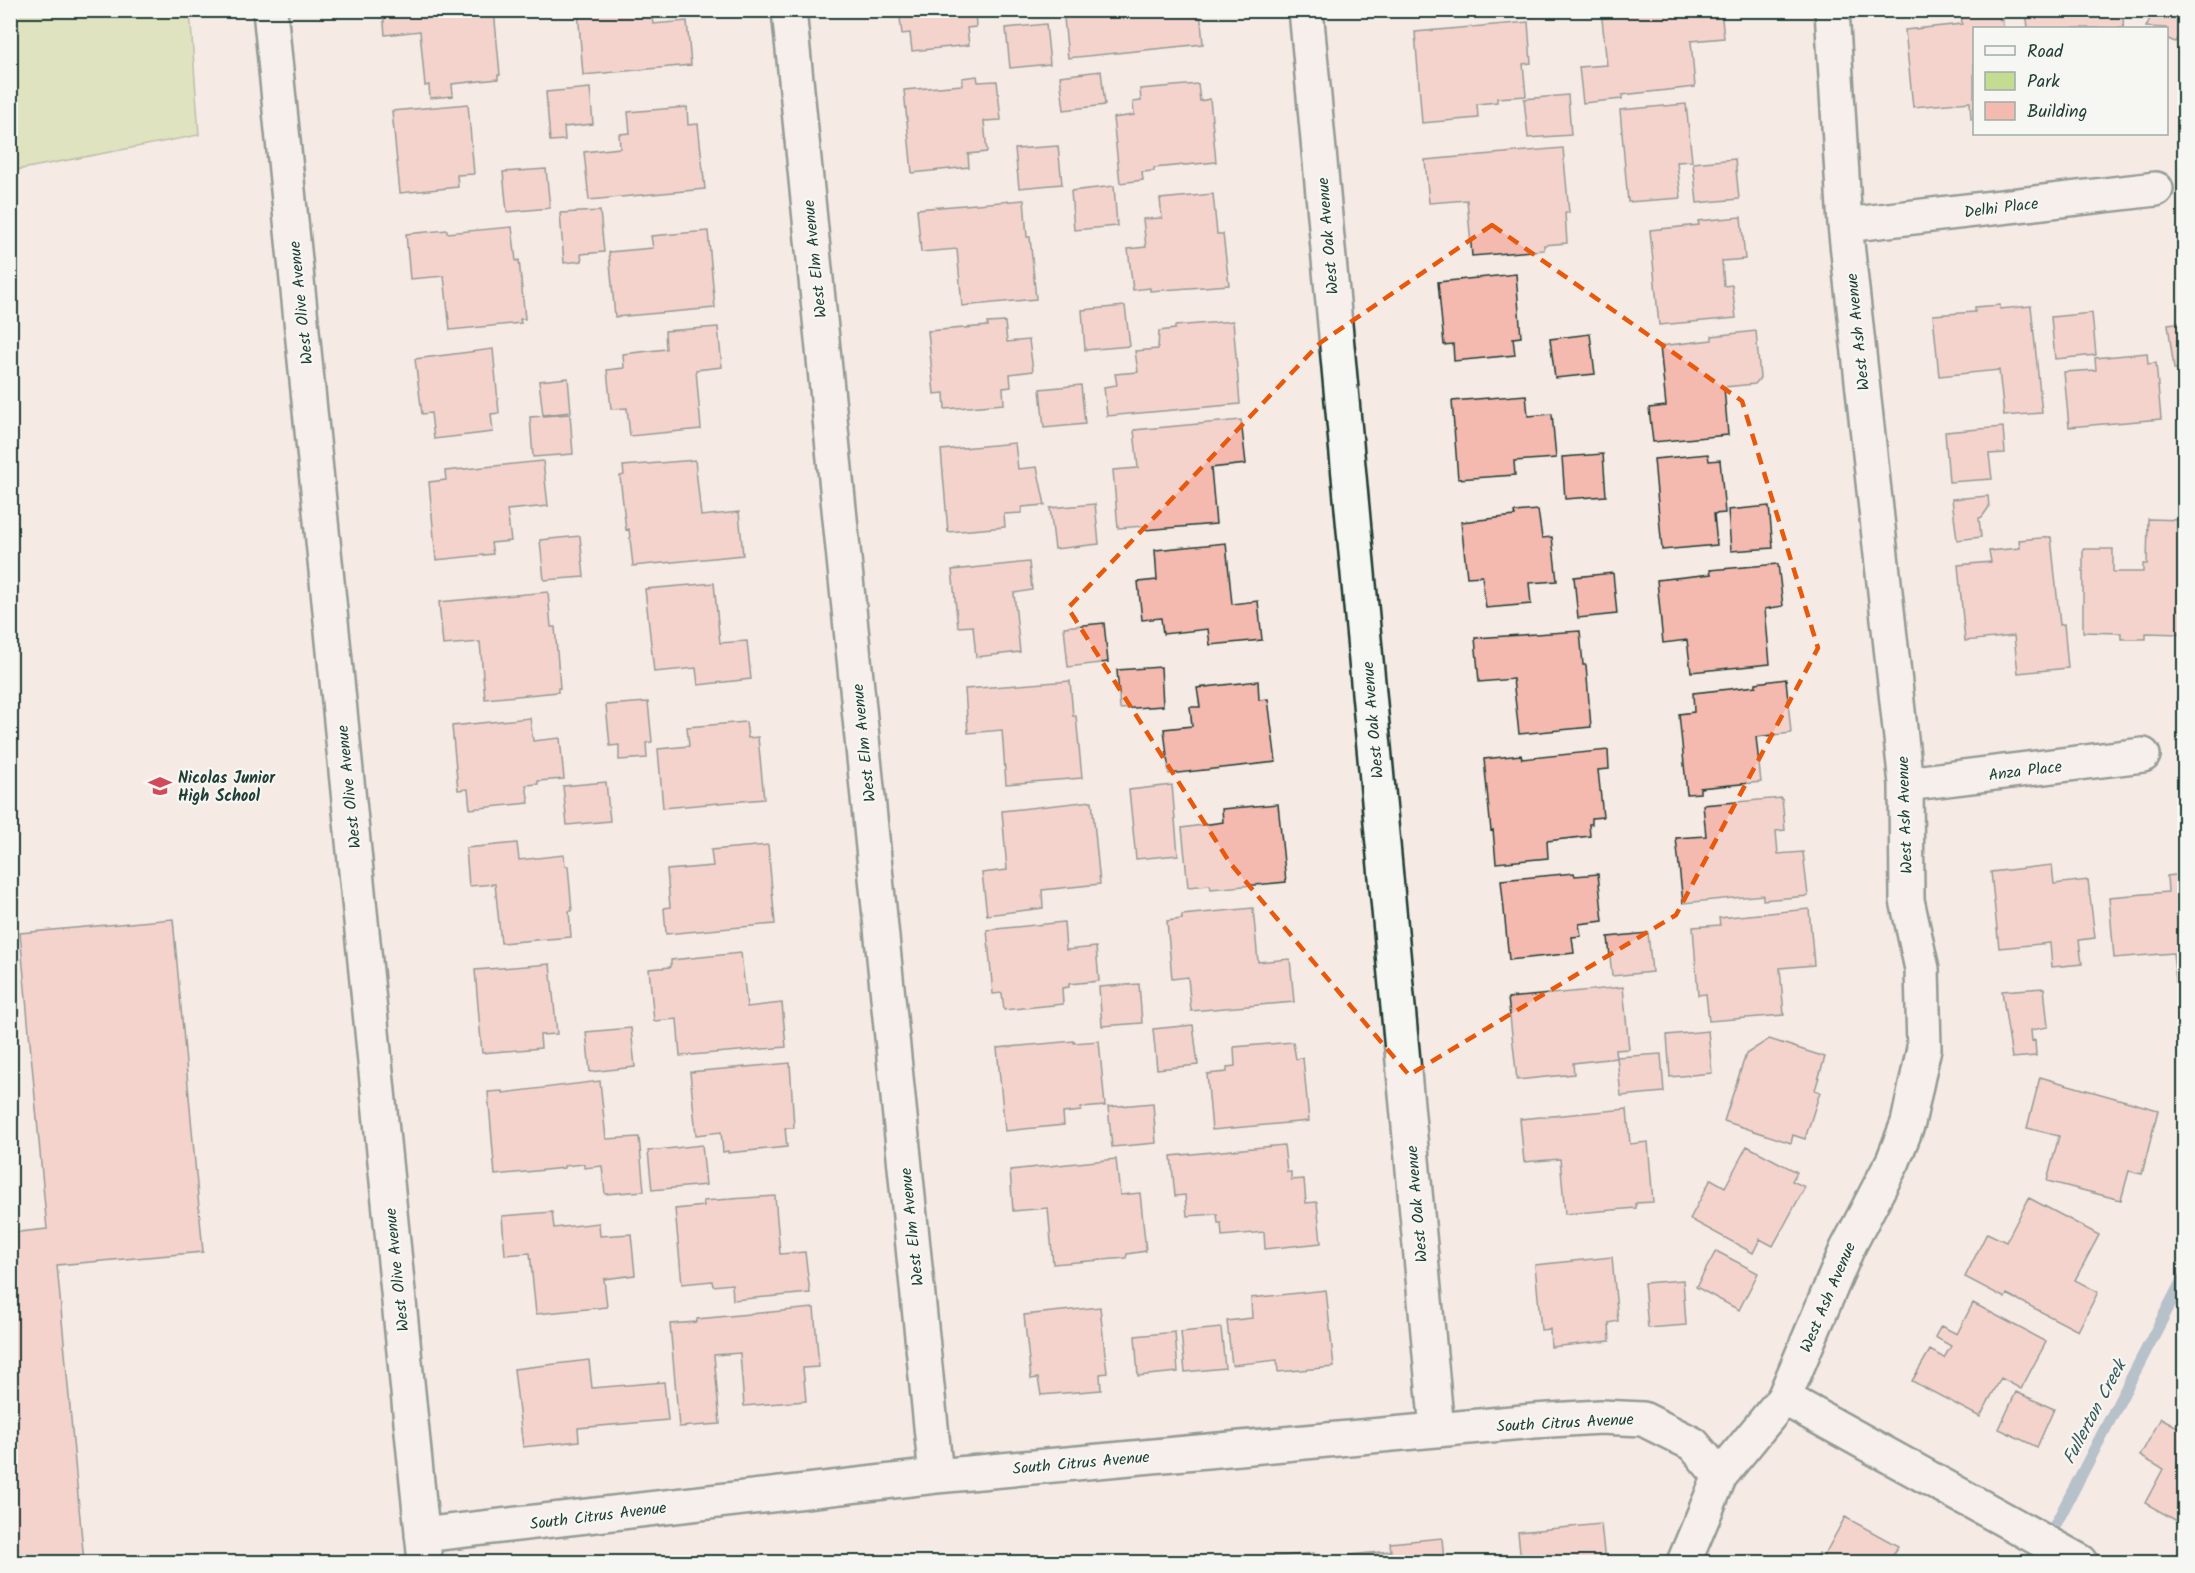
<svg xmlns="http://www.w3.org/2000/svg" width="2195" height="1573" font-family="Kalam,sans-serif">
	<rect width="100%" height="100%" fill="#f6eae5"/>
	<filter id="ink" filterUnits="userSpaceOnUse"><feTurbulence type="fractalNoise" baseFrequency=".0167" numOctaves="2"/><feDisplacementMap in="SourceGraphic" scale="12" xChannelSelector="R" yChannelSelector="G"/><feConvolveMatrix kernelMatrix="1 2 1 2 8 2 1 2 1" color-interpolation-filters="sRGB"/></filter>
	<g filter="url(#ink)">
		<path fill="#c4dc92" stroke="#728c63" stroke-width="1.5" d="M11 10 190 11 199 135 11 171Z"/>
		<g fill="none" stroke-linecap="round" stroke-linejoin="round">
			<path stroke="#6990a8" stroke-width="12" d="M2036 1562 2184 1277"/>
		</g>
		<path fill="#f4b9af" stroke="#1f3d34" stroke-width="1.5" d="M383 10H494L500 75H498V79L452 84 453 96 430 98 429 85 425 86 420 31 385 35Z
			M578 10H651L653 24 687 21 691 65 583 75Z
			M899 10H975L976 27 967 28 969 45 912 51 910 33 902 34Z
			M1092 10H1200L1203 44 1068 58 1064 18 1093 15Z
			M1516 10H1561V14L1517 18Z
			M1601 10H1721L1724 38 1691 41 1695 87 1622 95V99L1583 103 1579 67 1607 65Z
			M1961 10H1999L2000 20 2002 19 2003 28H1974V119H1971L1970 102 1913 107 1905 30 1962 24Z
			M2026 10H2122L2124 28H2028Z
			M2154 10H2184V25L2175 42 2166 38V28L2146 27Z
			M1528 22 1531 63 1523 64 1526 96 1497 98V102L1477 104 1478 118 1422 123 1415 32Z
			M1046 24 1050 64 1010 68 1006 28Z
			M1101 71 1105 105 1064 110 1060 76Z
			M977 76 978 82 997 81 1001 120 984 121 987 152 968 154 969 167 912 173 904 90 962 85V78Z
			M1198 84 1200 101 1210 99 1216 162 1154 168V171L1142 172 1143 180 1120 183 1113 118 1134 115 1133 102 1141 101 1140 89Z
			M590 88 593 124 564 127 565 140 550 141 546 92Z
			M1568 95 1571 135 1528 138 1524 99Z
			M468 104 474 174 457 175 458 187 400 193 392 111Z
			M1686 104 1692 161 1677 162 1681 198 1628 202 1620 110Z
			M687 107 688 125 698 124 705 189 589 200 584 152 620 148 619 134 630 133 628 112Z
			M1058 146 1062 184 1019 188 1015 149Z
			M1563 148 1569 213H1565L1567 243 1544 245V250L1472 256 1467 200 1429 203 1425 160Z
			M1735 159 1739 199 1697 203 1693 163Z
			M546 169 550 208 507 212 503 172Z
			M1114 186 1117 226 1074 230 1071 191Z
			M1213 194 1217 234H1223L1229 285 1150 291V288L1133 290 1128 249 1146 247 1143 219 1162 218 1160 199Z
			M1024 200 1027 237H1030L1036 299 962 306 957 249 921 252 917 209Z
			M600 211 604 252 581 254 582 261 564 263 560 213Z
			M1741 217 1745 259 1722 261 1724 286 1732 285 1736 318 1659 325 1650 230 1699 225 1698 221Z
			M512 227 516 261 519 260 525 319H520L521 323 450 330 444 276 410 279 406 234 447 230V233Z
			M708 231 715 308 615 317 609 252 653 248 651 236Z
			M1516 274 1521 337 1513 338 1515 355 1454 361 1453 344 1444 345 1438 282Z
			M2000 305V309L2031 306 2042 413 2004 416 1999 370 1939 376 1933 315 1975 312V307Z
			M1125 306 1130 346 1085 350 1082 310Z
			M2092 313 2096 355 2055 359 2051 317Z
			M1233 321 1240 404 1107 416 1104 387 1117 385 1115 374 1138 372 1135 351 1158 349 1159 331 1175 329V326Z
			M1005 322 1007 342 1029 340 1033 371 1010 374 1011 387 1003 388 1004 404 945 409 944 393 934 394 928 331 988 326 987 323Z
			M2184 322V422L2178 369H2174L2168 324Z
			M718 327 722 367 696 370 701 429 630 436 627 408 611 409 607 370 624 368 623 354 666 349 665 331Z
			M1756 331 1760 378 1755 384 1724 387 1728 435 1653 442 1649 408 1666 406 1660 346 1712 340V336Z
			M1590 334 1595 374 1555 378 1550 339Z
			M493 349 499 413 491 414 493 432 434 439 431 413 422 414 415 359Z
			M2147 353 2148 364 2156 363 2161 419 2069 427 2064 372 2096 370 2095 358Z
			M568 378 571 412 543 415 539 381Z
			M1081 385 1085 424 1044 428 1040 389Z
			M1526 395 1528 416 1552 414 1556 458 1514 461 1515 475 1458 479 1452 401Z
			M570 414 573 454 533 457 530 417Z
			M1241 420 1246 464 1211 468 1216 524 1144 530V526L1118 528 1113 470 1138 468 1134 430Z
			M2003 427 2005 453 1989 454 1992 479 1949 482 1945 432Z
			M1015 443 1018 469 1037 467 1045 505 1022 507V513L1004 514 1005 527 948 532 941 450Z
			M1603 454 1606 496 1565 499 1562 457Z
			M1708 454 1709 461 1720 460 1725 513 1714 514 1717 545 1662 550 1654 459Z
			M695 460 701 516 739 512 743 555 633 566 629 529 626 530 620 476 624 475 623 466Z
			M543 461 548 506 507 510 511 541 491 543 493 554 436 560 429 482 446 480 445 471Z
			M1988 496 1989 507 1982 517 1979 518 1981 537 1957 540 1952 499Z
			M1095 504 1099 544 1055 549 1050 508Z
			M1769 506 1773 548 1731 551 1728 510Z
			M1538 510 1542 538 1552 537 1557 581 1529 583 1531 604 1486 608 1482 576 1467 577 1461 522 1515 516 1514 512Z
			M2148 519 2183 520 2182 634 2146 633V639H2121V633L2083 632V549H2113V572H2143V564H2147Z
			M580 536 584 577 544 580 540 540Z
			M2051 537 2060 625 2064 624 2068 668 2018 673 2014 636 1965 641 1958 565 1991 562 1989 551 2020 548 2019 540Z
			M1226 543 1232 604 1258 601 1262 640 1210 645 1208 629 1163 634 1161 618 1142 620 1138 582 1157 580 1155 550Z
			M1029 562 1032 590 1014 593 1020 652 976 657 973 626 958 627 952 570Z
			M1778 564 1783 606 1765 609 1770 664 1691 672 1687 640 1663 643 1657 580 1711 574 1710 570Z
			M1613 573 1617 614 1578 618 1574 577Z
			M714 583 720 643 747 641 751 679 698 685 696 668 654 672 645 589Z
			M548 592 551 627H555L560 688H558V692L485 699 480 642 443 645 439 602Z
			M1104 623 1108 662 1068 667 1064 627Z
			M1580 631 1583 665H1586L1591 727 1519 734 1513 679 1479 682 1475 638Z
			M1161 667 1163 706 1120 709 1117 670Z
			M1786 679 1791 733 1756 737 1761 782 1700 788V793L1687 794 1679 714 1694 712 1693 693 1756 686V683Z
			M1070 681 1073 716H1076L1082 778 1006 784 1002 730 968 733 965 689Z
			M1258 681 1259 700 1268 699 1276 762 1169 774 1164 729 1192 726 1190 707H1200L1197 688Z
			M648 702 652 742 646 743 647 758 619 760V745L610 746 606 705Z
			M530 718 533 741 560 738 564 779 538 781V784L526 785 529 803 470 809 468 789 458 790 452 726Z
			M746 722 748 738 758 737 764 799 663 808 658 749 689 746 687 727Z
			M1608 750 1609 769 1598 770 1603 817 1592 818V824H1589L1590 836 1547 841 1548 858 1496 863 1493 830 1491 831 1484 759 1521 755 1522 759Z
			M606 782 610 821 567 825 563 786Z
			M1172 785 1178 855 1136 859 1129 790Z
			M1782 798 1785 830 1776 831 1778 854 1803 852 1808 896 1763 900V895L1683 903 1676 838 1706 836 1703 805Z
			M1092 801 1100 884 1042 890 1043 908 987 915 982 873 1007 870 1002 811Z
			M1278 804 1286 882 1211 889 1210 885 1188 887 1182 828 1223 822 1222 809Z
			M517 843 519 860 564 855 565 866H568L572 911H569L571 937 501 943 495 884 469 886 466 848Z
			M768 845 775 924 666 934 664 908 670 907 667 870 713 866 711 850Z
			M2052 865 2054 884 2088 880 2095 938 2079 940 2082 964 2052 967 2050 943 1999 948 1991 872Z
			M1574 873 1575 876 1598 874 1603 921 1579 924 1581 936 1572 937 1574 953 1509 960 1501 880Z
			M2184 874V989L2177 990 2173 953 2114 958 2109 897 2168 892 2167 876Z
			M1253 908 1258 962 1290 959 1294 1002 1191 1011 1188 977 1172 979 1167 921 1182 919V915Z
			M1809 909 1814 965 1780 968 1784 1015 1709 1021 1706 994 1698 995 1693 927 1720 925 1719 918Z
			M173 919 203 1252 57 1265 84 1562H10V1233L47 1229 20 933Z
			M1064 922 1066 950 1096 947 1099 981 1069 984V987L1062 988 1063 1004 1004 1010 1002 993 993 994 987 930Z
			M1648 933 1652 972 1612 976 1608 937Z
			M741 953 747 1007 782 1003 786 1047 680 1056 677 1019 654 1021 649 969 671 967V960Z
			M550 964 557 1034 540 1035 541 1048 482 1053 475 970Z
			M1139 984 1142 1023 1102 1026 1099 987Z
			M1623 987 1629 1049 1615 1050 1616 1058 1573 1063 1574 1074 1517 1080 1508 998Z
			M2044 988 2048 1027 2031 1030 2032 1041 2035 1040 2036 1056 2012 1058 2002 991Z
			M1193 1025 1198 1065 1157 1069 1153 1029Z
			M631 1028 635 1067 590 1072 586 1032Z
			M1708 1031 1712 1073 1670 1077 1667 1035Z
			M1769 1039 1825 1057 1815 1090 1820 1092 1805 1139 1793 1135 1791 1143 1724 1121 1746 1054Z
			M1074 1041V1043L1099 1041 1105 1106 1081 1108V1111L1063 1113 1064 1125 1005 1131 997 1048Z
			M1293 1042 1296 1059 1303 1058 1309 1121 1212 1130 1207 1074 1227 1072V1067L1235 1066 1234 1047Z
			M1661 1054 1664 1092 1621 1096 1617 1057Z
			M790 1063 794 1128H785L787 1147 728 1153V1151L723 1152 721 1132 696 1135 690 1072Z
			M2040 1077 2158 1110 2142 1174 2129 1171 2121 1200 2047 1181 2059 1136 2027 1128Z
			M600 1081 606 1139 639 1137 644 1191 605 1194 602 1166 584 1168V1164L564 1166V1168L495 1175 488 1092 503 1091V1093Z
			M1153 1103 1156 1143 1112 1147 1108 1107Z
			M1627 1109 1630 1144 1648 1142 1653 1202 1636 1203V1208L1565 1214 1560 1159 1524 1162 1520 1119Z
			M702 1145 706 1185 652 1190 648 1151Z
			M1284 1145 1287 1172H1291V1180L1304 1179 1306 1203 1317 1202 1321 1243 1265 1249 1264 1232 1222 1236 1221 1223H1218L1217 1214 1187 1216 1185 1195 1175 1196 1171 1156Z
			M1747 1146 1797 1172 1792 1181 1805 1187 1773 1246 1760 1239 1753 1253 1690 1219 1711 1179 1725 1187Z
			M1116 1159 1120 1195 1140 1193 1146 1251 1127 1254 1126 1258 1053 1264 1048 1208 1013 1211 1010 1170Z
			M775 1196 780 1254 805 1252 810 1293 733 1300 732 1284 713 1286 712 1281 682 1284 675 1209 704 1206 703 1201Z
			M2029 1198 2099 1235 2075 1280 2098 1292 2078 1331 2007 1294 2005 1298 1965 1277 1987 1233 2006 1242Z
			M552 1212 554 1228 599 1223 600 1236 631 1234 635 1275 604 1279 607 1307 536 1314 530 1253 505 1255 502 1216Z
			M1716 1251 1758 1273 1739 1310 1696 1287Z
			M1612 1257 1618 1321 1609 1323 1610 1341 1551 1347 1550 1329 1541 1330 1535 1265Z
			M1683 1280 1686 1325 1648 1328 1644 1283Z
			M1326 1290 1334 1367 1278 1372 1277 1360 1232 1365 1227 1321 1252 1318 1251 1298Z
			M1973 1303 2046 1342 2021 1389 2001 1378 1980 1417 1912 1381 1930 1350 1944 1358 1951 1346 1935 1337 1941 1326 1957 1334Z
			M1100 1307 1107 1373 1100 1374 1101 1390 1041 1395 1038 1378 1031 1379 1024 1315Z
			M814 1308 819 1367 803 1368 806 1401 744 1406 740 1353 714 1355 720 1424 679 1427 670 1324 697 1322V1319Z
			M1221 1328 1225 1368 1185 1372 1181 1332Z
			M1175 1332 1178 1372 1138 1376 1135 1336Z
			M589 1360 592 1388 664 1382 668 1420 578 1428 579 1441 523 1447 514 1369Z
			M2016 1392 2054 1409 2037 1447 1999 1429Z
			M2161 1418 2183 1430 2184 1428V1525L2145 1503 2163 1469 2140 1456Z
			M1845 1517 1898 1546 1889 1562H1814L1819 1553 1824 1556Z
			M1601 1524 1605 1562H1521L1518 1532Z
			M1442 1538 1444 1562H1351L1350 1555 1391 1551 1390 1543Z
			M1314 1553 1315 1562H1272V1557Z"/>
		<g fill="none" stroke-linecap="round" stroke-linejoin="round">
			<g stroke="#1f3d34" stroke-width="38">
				<path id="minor" d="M270 10 425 1562
					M789 10 936 1476
					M1306 10 1437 1430
					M1845 225 2156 189
					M1906 784 2143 755
					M1784 1398 2081 1562
					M422 1535 936 1476 1534 1421 1600 1417 1643 1419 1693 1444 1720 1476
					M1684 1562 1720 1476 1784 1398 1847 1249 1893 1161 1908 1123 1924 1048 1922 969 1907 900 1906 784 1845 225 1832 10"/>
			</g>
			<use href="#minor" stroke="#f6f6f2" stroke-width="33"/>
		</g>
	</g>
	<path d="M0 0H2195V1573H0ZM1492 225 1742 401 1818 648 1676 915 1409 1075 1230 863 1068 608 1320 343Z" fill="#f6eae5" fill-opacity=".55" fill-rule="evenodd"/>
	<path fill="none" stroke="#e8590c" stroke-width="4.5" stroke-dasharray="12 8" stroke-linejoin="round" d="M1492 225 1742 401 1818 648 1676 915 1409 1075 1230 863 1068 608 1320 343Z"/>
	<defs>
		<g id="school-bare" transform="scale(1.8)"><path d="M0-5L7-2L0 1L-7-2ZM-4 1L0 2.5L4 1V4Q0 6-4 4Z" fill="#d1495b" stroke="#f6f6f2" stroke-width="2.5" paint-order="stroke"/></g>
	</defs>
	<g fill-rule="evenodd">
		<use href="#school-bare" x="160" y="786"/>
	</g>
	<g text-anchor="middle" stroke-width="4.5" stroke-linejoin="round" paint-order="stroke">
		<g font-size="16" fill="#1f3d34" stroke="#f6f6f2">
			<text transform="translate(2001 207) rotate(-7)" y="6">Delhi Place</text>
			<text transform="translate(1327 236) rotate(-95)" y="6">West Oak Avenue</text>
			<text transform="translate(814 259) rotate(-96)" y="6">West Elm Avenue</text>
			<text transform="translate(300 303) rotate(-96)" y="6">West Olive Avenue</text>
			<text transform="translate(1857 332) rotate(-96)" y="6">West Ash Avenue</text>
			<text transform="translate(1372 720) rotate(-95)" y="6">West Oak Avenue</text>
			<text transform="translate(863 743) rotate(-96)" y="6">West Elm Avenue</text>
			<text transform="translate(2025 770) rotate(-7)" y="6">Anza Place</text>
			<text transform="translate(348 787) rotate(-96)" y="6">West Olive Avenue</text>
			<text transform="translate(1904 815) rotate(-92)" y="6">West Ash Avenue</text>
			<text transform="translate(1416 1204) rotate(-95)" y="6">West Oak Avenue</text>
			<text transform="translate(911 1227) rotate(-96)" y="6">West Elm Avenue</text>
			<text transform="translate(396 1270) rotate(-96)" y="6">West Olive Avenue</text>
			<text transform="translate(1827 1297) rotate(-67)" y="6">West Ash Avenue</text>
			<text transform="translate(1565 1422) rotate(-3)" y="6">South Citrus Avenue</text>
			<text transform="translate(1081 1462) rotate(-5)" y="6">South Citrus Avenue</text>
			<text transform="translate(598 1515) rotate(-7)" y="6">South Citrus Avenue</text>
		</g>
		<g font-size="16" font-weight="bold" fill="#1f3d34" stroke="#f6f6f2" text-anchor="start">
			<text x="178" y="783">Nicolas Junior<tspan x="178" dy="18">High School</tspan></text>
		</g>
		<g font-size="18" font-style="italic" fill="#38595b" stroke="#f6f6f2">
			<text transform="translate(2094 1412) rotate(-62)" y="6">Fullerton Creek</text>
		</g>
	</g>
	<rect width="2195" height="1573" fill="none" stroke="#f6f6f2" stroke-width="36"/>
	<rect x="18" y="18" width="2159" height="1537" fill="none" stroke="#1f3d34" stroke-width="2" filter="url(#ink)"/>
	<rect x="1973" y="27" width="195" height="108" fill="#f6f6f2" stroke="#a0aca6" stroke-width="1.5"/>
	<rect x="1985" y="46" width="30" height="9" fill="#f6f6f2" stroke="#a0aca6" stroke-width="1.5"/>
	<text x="2027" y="57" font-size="18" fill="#1f3d34">Road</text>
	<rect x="1985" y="72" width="30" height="18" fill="#c4dc92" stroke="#a0aca6" stroke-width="1.5"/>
	<text x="2027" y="87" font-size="18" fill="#1f3d34">Park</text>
	<rect x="1985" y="102" width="30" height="18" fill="#f4b9af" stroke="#a0aca6" stroke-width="1.5"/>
	<text x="2027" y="117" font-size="18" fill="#1f3d34">Building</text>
</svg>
